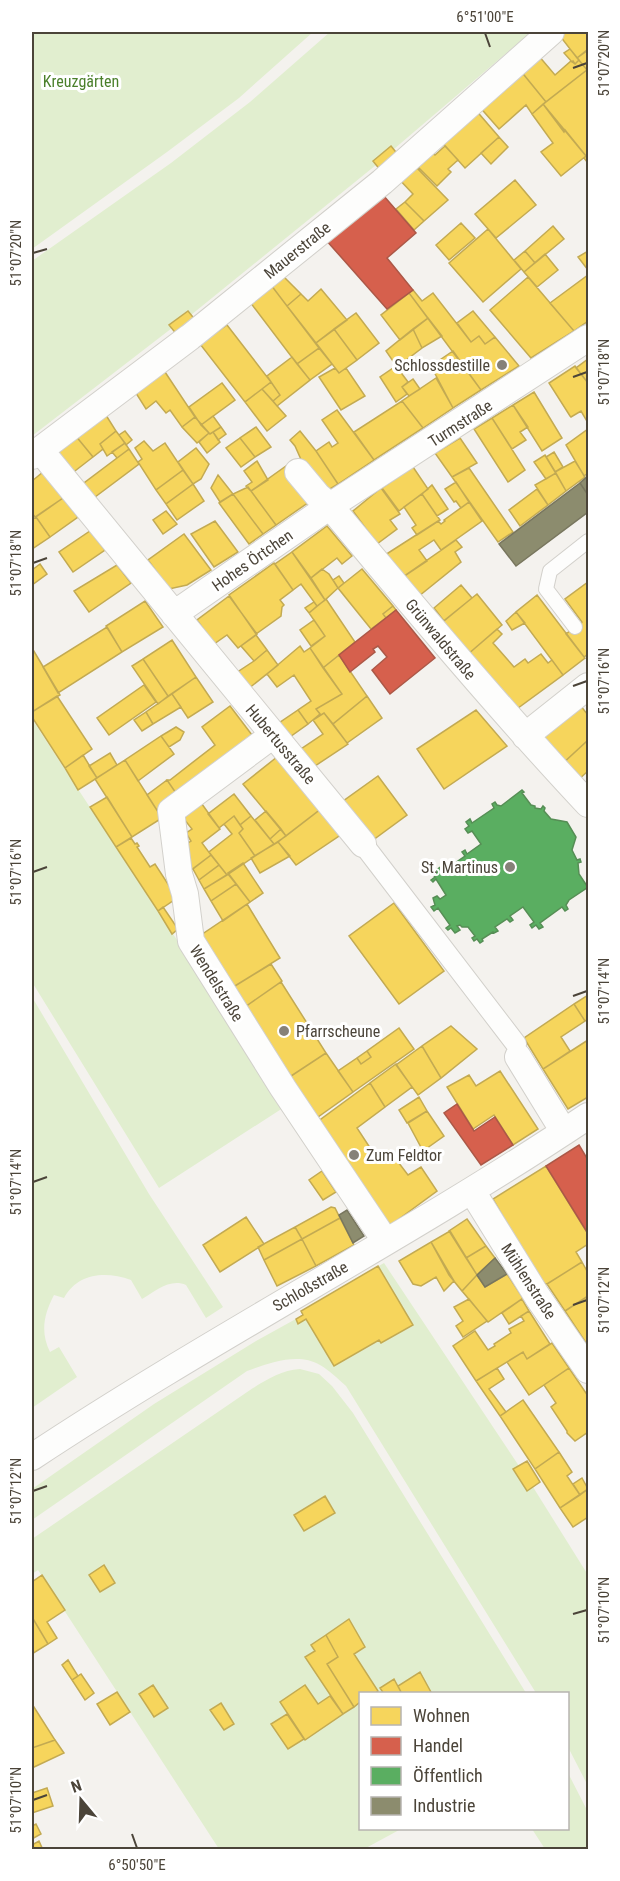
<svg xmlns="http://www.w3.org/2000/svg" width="620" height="1881" font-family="'Roboto Condensed',sans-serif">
	<rect width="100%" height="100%" fill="#f4f2ee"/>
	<path fill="#e1eecf" d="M32 32H313L239 98 167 152 32 249Z
		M330 32H531L394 149 391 146 373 161 376 165 191 315 187 311 169 325 172 328 32 436V261L171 163 250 102Z
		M32 719 286 1106 159 1188 32 982Z
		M32 997 149 1194 223 1307 206 1318 186 1285C170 1278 156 1291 142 1299L131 1280C105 1271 78 1273 64 1298L54 1295C44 1314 40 1332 50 1352L59 1347 77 1377 32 1408Z
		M384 1263 519 1466 513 1470 527 1490 533 1487 588 1575V1786L568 1747V1694L536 1693 346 1386C338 1379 329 1370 320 1365 298 1352 269 1363 247 1371L32 1520V1489L154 1404 256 1341 303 1315 301 1311Z
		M300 1369 319 1374 332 1386 353 1413 526 1693 360 1694V1828L401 1829 364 1849H219L38 1570 32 1574V1539L253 1388C268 1379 282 1370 300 1369Z
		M568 1773 588 1812V1849H545L532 1829 568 1828Z"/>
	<path fill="#f6d55c" stroke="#c3aa52" stroke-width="1.5" d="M566 32H588V49L577 58 560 36Z
		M570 49 579 60 575 64 573 61 572 62 564 53Z
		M587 51 588 53V69L587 70 577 58Z
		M538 55 555 75 571 61 575 64 579 60 587 70 546 102 520 70Z
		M520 70 546 102 532 114 526 105 499 129 478 105Z
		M587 70 588 72V163L584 158 586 156 543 104Z
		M543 104 564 132 565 130 586 156 561 176 541 152 553 143 532 114Z
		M474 108 499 137 465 168 440 140Z
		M499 137 508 147 491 164 481 153Z
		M391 146 399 156 381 171 373 161Z
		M445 146 458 160 448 169 451 172 437 186 415 164 430 150 435 155Z
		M414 165 448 200 424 221 405 202 413 194 398 178Z
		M515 180 536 205 496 238 475 214Z
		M405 202 424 221 414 230 396 209Z
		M461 223 475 238 449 260 436 245Z
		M553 226 564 239 535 263 525 251Z
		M488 229 521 269 483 302 449 263Z
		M525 251 535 263 524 272 514 260Z
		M588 251V270L578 257Z
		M545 254 558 270 537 287 524 272Z
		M588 275V321L574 331 550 303Z
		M283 276 301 294 287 306 271 285Z
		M528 277 574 331 531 358 490 310Z
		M271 285 319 348 297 364 250 302Z
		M321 289 347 320 316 343 287 306 301 294 308 301Z
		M413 290 422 301 433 293 471 342 479 336 485 344 495 337 519 366 481 390 409 293Z
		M409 293 428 318 400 340 381 315Z
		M188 311 197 322 178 336 169 325Z
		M473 311 495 337 485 344 479 336 471 342 457 323Z
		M356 313 379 343 357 360 334 329Z
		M428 318 442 336 422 348 413 329Z
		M227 325 271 382 245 402 200 344Z
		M334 329 357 360 339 373 316 343Z
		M413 329 422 348 397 367 386 351Z
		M319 348 332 364 310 380 297 364Z
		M453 351 481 390 453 408 431 366Z
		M292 357 310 380 277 406 273 401 280 395 267 376Z
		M588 359V383L576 368Z
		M396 366 408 382 402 387 407 394 396 402 380 377Z
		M575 366 588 383V423L581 411 571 417 570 416 549 383Z
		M335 368 339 373 346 368 365 396 341 410 319 377Z
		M163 369 195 417 182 427 170 410 166 413 156 401 146 409 134 390Z
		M436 378 453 408 423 428 402 401Z
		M413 379 420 389 409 396 402 387Z
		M271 382 280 395 273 401 262 389Z
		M222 383 235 400 201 425 189 407Z
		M262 389 286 416 267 431 245 402Z
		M534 392 562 438 542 451 513 405Z
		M402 401 423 428 374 460 354 432Z
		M513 405 528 427 520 432 526 440 512 449 492 418Z
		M337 410 374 460 338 484 316 451 329 442 332 447 338 443 322 420Z
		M104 412 116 431 100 444 103 449 93 457 75 435Z
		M213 416 221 427 210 434 201 425Z
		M195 417 209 433 197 443 182 427Z
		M492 418 525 470 508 482 474 429Z
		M221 427 226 434 218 440 213 432Z
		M256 427 271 447 255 457 240 438Z
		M588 429V473L584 476 566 445Z
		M116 431 125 443 107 456 100 444Z
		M125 431 132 440 126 445 119 435Z
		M300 431 316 451 338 484 322 494 303 464 295 446 290 440Z
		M213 432 220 442 207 453 199 442 209 433 210 434Z
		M75 435 93 457 71 474 53 452Z
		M240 438 255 457 241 467 226 448Z
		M460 438 477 463 452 477 435 453Z
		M144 441 153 451 165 443 183 470 156 490 138 462 142 459 135 448Z
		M125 443 129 449 117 458 112 452Z
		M196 448 209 464 201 479 193 484 178 462Z
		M129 449 139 464 91 500 80 486Z
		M554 452 563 467 555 472 546 457Z
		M545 455 556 473 546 479 534 462Z
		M257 461 268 480 251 491 246 486 252 482 244 471Z
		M575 461 585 477 566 491 555 472Z
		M286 466 312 500 276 525 251 491Z
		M413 467 428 489 399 511 382 488Z
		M469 468 513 532 498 542 452 477Z
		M183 470 193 484 166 504 156 490Z
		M43 472 63 498 35 517 32 513V481Z
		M556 473 566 491 548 505 535 485Z
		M218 475 233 494 220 502 211 488Z
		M456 482 469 502 461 508 456 501 454 502 445 489Z
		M193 484 204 501 177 520 166 504Z
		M432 485 448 509 437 516 422 494Z
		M248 487 276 525 263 534 233 494Z
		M381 488 400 514 390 520 397 529 377 544 353 511Z
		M537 489 548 505 520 526 509 510Z
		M233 494 263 534 249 544 219 503Z
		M422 494 440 520 417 535 412 528 416 525 404 507Z
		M63 498 78 517 50 537 36 517Z
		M469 502 482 521 441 550 434 540 419 550 427 561 403 577 385 555 438 521 441 524 445 521 444 520Z
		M166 511 177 524 163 534 153 520Z
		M36 517 50 537 32 549V520Z
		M215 521 238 552 214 567 191 534Z
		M327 526 352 556 342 564 337 558 311 578 292 552Z
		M90 531 105 550 73 572 59 552Z
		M184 534 211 570 187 585 169 589 148 560Z
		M456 540 462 547 455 552 461 562 419 596 403 577Z
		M292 552 325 600 317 606 301 584 293 590 275 564Z
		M274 563 293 590 280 600 284 605 282 607 281 616 256 634 229 595Z
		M40 564 47 574 32 585V570Z
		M117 565 131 583 89 612 74 591Z
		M322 569 329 574 338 588 325 600 311 578Z
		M362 569 393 606 383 614 386 618 371 629 338 588Z
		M339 576 344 583 338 588 333 580Z
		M588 582V654L584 657 566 634 582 622 565 599Z
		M461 585 472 598 444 621 434 608Z
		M477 594 502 625 467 655 441 623Z
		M537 595 585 658 563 675 516 612Z
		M229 596 257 634 238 648 227 635 214 644 197 620Z
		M326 599 355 642 323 668 310 648 325 636 309 613Z
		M145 601 163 627 122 652 106 626Z
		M314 602 317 606 309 613 305 608Z
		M393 606 396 610 386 618 383 614Z
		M516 612 525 623 512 630 506 621Z
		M314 620 325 636 311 646 300 630Z
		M107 627 122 652 58 693 43 667Z
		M497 629 502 634 493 643 514 667 525 659 528 663 541 654 548 663 552 660 563 675 514 711 467 655Z
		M256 635 267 650 254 661 241 646Z
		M172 640 196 677 168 696 143 659Z
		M300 646 304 652 310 648 342 694 316 709 320 714 308 724 298 710 311 701 294 675 277 687 267 674Z
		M32 648 60 695 32 712Z
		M267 650 278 665 248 689 236 673 254 661Z
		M339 655 367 696 333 724 324 713 321 715 316 709 342 694 323 668Z
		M143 659 168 696 158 704 132 666Z
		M196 677 213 702 188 718 172 694Z
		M144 685 156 702 109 735 97 718Z
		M172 694 181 707 153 724 146 712Z
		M57 696 92 749 65 768 32 717V712Z
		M367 696 382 718 347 743 333 724Z
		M580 705 588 715V740L561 765 540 740Z
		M230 706 255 739 178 796 167 780H170L215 745 202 727Z
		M298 710 308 724 287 739 276 725Z
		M476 710 507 746 444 789 417 749Z
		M146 712 153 724 142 731 134 720Z
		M324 713 348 744 312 768 298 751 323 734 313 720Z
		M176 727 184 732 180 740 169 747 161 736Z
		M161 736 174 754 138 781 125 760Z
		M586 742 588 744V771L577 781 561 765Z
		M110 753 117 765 97 778 89 766Z
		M83 755 97 778 78 790 65 768Z
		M277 757 321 809 286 836 243 784Z
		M125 760 162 818 132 837 95 779Z
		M378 776 407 815 369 843 339 804Z
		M167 780 178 796 158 812 147 795Z
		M234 794 251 816 240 825 234 816 219 828 208 814Z
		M107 797 132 837 116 847 90 807Z
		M199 800 220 829 202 843 211 855 187 873 182 847 191 841 186 833 192 829 180 814Z
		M322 808 342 834 296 865 278 842Z
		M266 811 281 829 270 839 255 820Z
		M234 816 243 829 239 833 255 856 227 875 209 852 232 834 224 824Z
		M251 816 274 844 255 856 239 833 243 829 240 825Z
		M281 829 286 836 274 844 270 839Z
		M131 838 135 844 137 843 139 846 137 847 150 867 155 864 177 898 158 911 116 847Z
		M278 842 290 856 260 873 251 858Z
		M211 855 219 865 199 880 193 869Z
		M243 863 263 893 250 902 228 873Z
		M219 865 227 875 204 889 199 880Z
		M228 874 236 884 211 901 204 889Z
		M236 884 250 902 223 921 211 901Z
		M394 903 444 971 399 1004 349 936Z
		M247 904 280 958 230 989 198 937Z
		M163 907 178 929 172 934 158 911Z
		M271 964 282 981 242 1009 230 989Z
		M281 982 326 1053 285 1080 242 1009Z
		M588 995V1019L585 1021 574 1004Z
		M574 1004 585 1021 561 1037 570 1051 543 1069 524 1038Z
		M451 1026 477 1049 441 1078 422 1046Z
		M399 1028 414 1049 353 1092 338 1071 357 1058 361 1064 371 1057 367 1051Z
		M588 1040V1097L568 1109 543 1069Z
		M422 1046 441 1078 418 1095 396 1065Z
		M367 1051 371 1057 361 1064 357 1058Z
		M326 1053 353 1092 311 1122 285 1080Z
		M396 1064 412 1087 385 1107 370 1083Z
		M500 1071 538 1129 513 1145 494 1115 473 1129 447 1087 469 1075 476 1086Z
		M370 1083 385 1107 357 1128 378 1160 389 1150 408 1175 421 1167 437 1191 388 1227 313 1125Z
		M419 1097 427 1111 407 1123 399 1110Z
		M427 1111 444 1136 423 1151 408 1123Z
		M546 1166 588 1234V1244L576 1252 582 1262 547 1284 541 1283 493 1199Z
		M322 1171 336 1192 323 1200 309 1180Z
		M331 1207 335 1208 340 1218 302 1239 295 1227Z
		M246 1217 264 1244 220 1272 203 1245Z
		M340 1218 354 1245 316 1266 302 1239Z
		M467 1219 486 1246 466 1258 449 1231Z
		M295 1227 302 1239 264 1260 258 1247Z
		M450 1231 477 1275 462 1291 449 1275 431 1242Z
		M302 1239 316 1266 277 1286 264 1260Z
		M431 1242 454 1281 444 1291 436 1277 421 1286 413 1284 399 1261Z
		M486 1246 495 1258 477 1275 466 1258Z
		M582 1262 587 1271 588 1270V1296L565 1311 547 1284Z
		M378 1266 413 1325 381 1343 379 1340 334 1366 306 1319 298 1324 296 1319 303 1315 301 1311Z
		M507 1274 523 1298 488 1322 462 1291 477 1275 485 1287Z
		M588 1296V1346L565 1311Z
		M469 1299 487 1321 463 1337 456 1326 463 1321 454 1307Z
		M522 1299 529 1311 509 1324 502 1313Z
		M529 1311 550 1344 527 1359 523 1352 476 1381 453 1346 475 1331 488 1350 495 1346 494 1344 511 1333 509 1329 524 1321 521 1316Z
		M552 1343 569 1368 529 1395 507 1362 523 1352 527 1359Z
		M497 1368 504 1379 489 1389 506 1412 500 1416 476 1381Z
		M569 1368 588 1396V1432L575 1441 567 1433V1431L551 1407 556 1403 544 1385Z
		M523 1400 559 1452 535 1469 500 1416Z
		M559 1452 572 1472 567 1476 580 1495 560 1508 535 1469Z
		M527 1461 540 1482 527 1491 513 1469Z
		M582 1478 588 1489 580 1495 573 1484Z
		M588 1489V1517L573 1527 560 1508Z
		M325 1496 335 1513 304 1531 294 1515Z
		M104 1565 115 1583 100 1592 89 1575Z
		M42 1575 65 1610 47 1622 57 1638 48 1644 32 1617V1582Z
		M32 1617 48 1644 32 1654Z
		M349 1619 365 1647 354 1654 378 1691 374 1694H360V1702L354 1707 327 1664 338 1657 326 1635Z
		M326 1635 338 1657 327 1664 354 1707 343 1714 305 1657 315 1651 311 1645Z
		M68 1660 78 1676 72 1680 62 1665Z
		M420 1672 432 1694H402L398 1686Z
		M81 1674 94 1693 85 1700 72 1680Z
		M394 1679 402 1694H384L380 1688Z
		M153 1685 168 1708 154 1717 139 1694Z
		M305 1685 318 1704 330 1696 343 1714 305 1740 280 1702Z
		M117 1692 130 1712 110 1725 97 1704Z
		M221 1703 234 1724 224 1730 210 1710Z
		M32 1704 55 1740 32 1748Z
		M287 1714 304 1739 288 1749 271 1724Z
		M55 1740 64 1753 32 1768V1748Z
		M47 1788 53 1806 32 1813V1793Z
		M36 1824 41 1834 32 1839V1826Z
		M39 1841 43 1850H32V1845Z"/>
	<path fill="#d6604d" stroke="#ac5847" stroke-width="1.5" d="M383 195 416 233 387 258 413 290 387 309 326 240Z
		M396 610 435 658 390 694 372 670 387 657 378 646 373 649 375 652 350 672 339 655Z
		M457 1104 474 1131 495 1117 513 1145 481 1165 444 1113Z
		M579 1145 588 1160V1231L587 1232 546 1166Z"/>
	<path fill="#5aae61" stroke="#568e55" stroke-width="1.5" d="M522 790 524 792 522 793 531 805 535 806V808L541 809 543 806 545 808 544 811 551 819 567 822 576 837 572 850 577 860 580 859 581 862 578 863 579 874 587 886 588 885V888H587L569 900 566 905 568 909 565 911 562 907 540 923 543 927 539 929 536 925 532 928 530 925 534 922 523 907 510 916 513 920 510 922 507 919 495 927 498 931 494 933 493 932 482 939 483 941 480 943 477 939 474 941 472 938 475 936 468 927H462L460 925 457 926 460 930 455 933 451 928 448 930 446 928 450 925 438 908 434 911 431 907 435 905 433 898 437 896 440 899 446 895 436 879 433 882 431 880 435 877 432 873 449 861 452 865 465 856 462 852 465 850 467 854 481 844 472 831 468 833 465 829 469 826 466 822 470 819 472 823 494 808 492 804 495 802 497 805 501 806Z"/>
	<path fill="#8c8c6e" stroke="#78765e" stroke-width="1.5" d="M588 476V495L580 483Z
		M580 483 588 495V512L516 566 499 544Z
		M347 1210 364 1236 353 1243 339 1215Z
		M495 1258 507 1274 485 1287 477 1275Z"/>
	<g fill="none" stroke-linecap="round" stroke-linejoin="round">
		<g stroke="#d2d0cb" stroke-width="16">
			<path id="service" d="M575 627 546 589 550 571 588 541"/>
		</g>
		<g stroke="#d2d0cb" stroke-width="22">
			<path id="pedestrian" d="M363 844 516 1044"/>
		</g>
		<g stroke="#d2d0cb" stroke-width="28">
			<path id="minor" d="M40 450 363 844
				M32 456 190 337 382 182 551 32
				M298 472 318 496 330 506C414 608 498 708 588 804
				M174 614 330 506 588 338
				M273 735 171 811 179 874 185 894 191 941 283 1088 386 1242
				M525 736 588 686
				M518 1057 564 1132
				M472 1191 537 1296 588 1370
				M32 1457C213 1337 407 1237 588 1116"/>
		</g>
		<use href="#service" stroke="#fdfdfc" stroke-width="14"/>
		<use href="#pedestrian" stroke="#fdfdfc" stroke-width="20"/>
		<use href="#minor" stroke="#fdfdfc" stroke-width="26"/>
	</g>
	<path fill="none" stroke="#4b4439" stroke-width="2" d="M485 33 490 47M573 68 587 63M33 253 47 249M573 377 587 372M33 563 47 558M573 686 587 681M33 872 47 867M573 996 587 991M33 1182 47 1177M573 1305 587 1300M33 1491 47 1486M573 1614 587 1610M33 1800 47 1795M132 1834 137 1848"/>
	<g fill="#868178" stroke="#fff" stroke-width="2">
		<circle cx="502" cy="365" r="6"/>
		<circle cx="510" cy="867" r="6"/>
		<circle cx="284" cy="1031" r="6"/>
		<circle cx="354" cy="1155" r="6"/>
	</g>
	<g text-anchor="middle" stroke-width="6" stroke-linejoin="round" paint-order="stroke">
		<g font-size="16" fill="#4a7f2a" stroke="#fff">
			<text x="81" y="87">Kreuzgärten</text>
		</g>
		<g font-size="16" fill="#4b4439" stroke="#fff">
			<text transform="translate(297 250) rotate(-39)" y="6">Mauerstraße</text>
			<text transform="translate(460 423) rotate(-33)" y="6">Turmstraße</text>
			<text transform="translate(252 560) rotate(-35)" y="6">Hohes Örtchen</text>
			<text transform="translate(441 639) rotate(50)" y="6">Grünwaldstraße</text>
			<text transform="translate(281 744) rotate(50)" y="6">Hubertusstraße</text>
			<text transform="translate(217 983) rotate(58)" y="6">Wendelstraße</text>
			<text transform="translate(529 1281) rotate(57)" y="6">Mühlenstraße</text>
			<text transform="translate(310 1286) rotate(-30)" y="6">Schloßstraße</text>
		</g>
		<g font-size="16" fill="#4b4439" stroke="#fff" text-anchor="end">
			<text x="490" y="371">Schlossdestille</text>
			<text x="498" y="873">St. Martinus</text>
			<text x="296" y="1037" text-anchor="start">Pfarrscheune</text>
			<text x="366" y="1161" text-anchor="start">Zum Feldtor</text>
		</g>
	</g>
	<rect width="620" height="1881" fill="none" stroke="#ffffff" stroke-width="66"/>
	<rect x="359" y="1692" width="210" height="138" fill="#ffffff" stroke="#b7b4b0" stroke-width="1.5"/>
	<rect x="371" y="1707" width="30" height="18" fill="#f6d55c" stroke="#b7b4b0" stroke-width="1.5"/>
	<text x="413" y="1722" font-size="18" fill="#4b4439">Wohnen</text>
	<rect x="371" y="1737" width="30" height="18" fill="#d6604d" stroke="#b7b4b0" stroke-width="1.5"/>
	<text x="413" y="1752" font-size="18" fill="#4b4439">Handel</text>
	<rect x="371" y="1767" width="30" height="18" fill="#5aae61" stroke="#b7b4b0" stroke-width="1.5"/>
	<text x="413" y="1782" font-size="18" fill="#4b4439">Öffentlich</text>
	<rect x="371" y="1797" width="30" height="18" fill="#8c8c6e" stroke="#b7b4b0" stroke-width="1.5"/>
	<text x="413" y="1812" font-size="18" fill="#4b4439">Industrie</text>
	<g transform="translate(81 1800) rotate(341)" stroke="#ffffff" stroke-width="4.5" paint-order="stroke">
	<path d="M0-4.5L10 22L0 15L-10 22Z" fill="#4b4439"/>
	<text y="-9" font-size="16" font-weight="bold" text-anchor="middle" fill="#4b4439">N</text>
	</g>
	<rect x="33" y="33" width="554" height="1815" fill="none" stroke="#4b4439" stroke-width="2"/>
	<g font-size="15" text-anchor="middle" fill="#4b4439">
		<text x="485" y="22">6°51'00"E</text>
		<text transform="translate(604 63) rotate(-90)" y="5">51°07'20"N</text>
		<text transform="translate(16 253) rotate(-90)" y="5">51°07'20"N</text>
		<text transform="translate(604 372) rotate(-90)" y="5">51°07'18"N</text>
		<text transform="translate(16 563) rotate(-90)" y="5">51°07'18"N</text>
		<text transform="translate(604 681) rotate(-90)" y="5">51°07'16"N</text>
		<text transform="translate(16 872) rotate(-90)" y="5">51°07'16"N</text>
		<text transform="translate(604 991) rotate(-90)" y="5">51°07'14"N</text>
		<text transform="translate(16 1182) rotate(-90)" y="5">51°07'14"N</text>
		<text transform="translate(604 1300) rotate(-90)" y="5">51°07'12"N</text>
		<text transform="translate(16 1491) rotate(-90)" y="5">51°07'12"N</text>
		<text transform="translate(604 1610) rotate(-90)" y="5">51°07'10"N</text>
		<text transform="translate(16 1800) rotate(-90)" y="5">51°07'10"N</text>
		<text x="137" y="1870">6°50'50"E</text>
	</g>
</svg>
